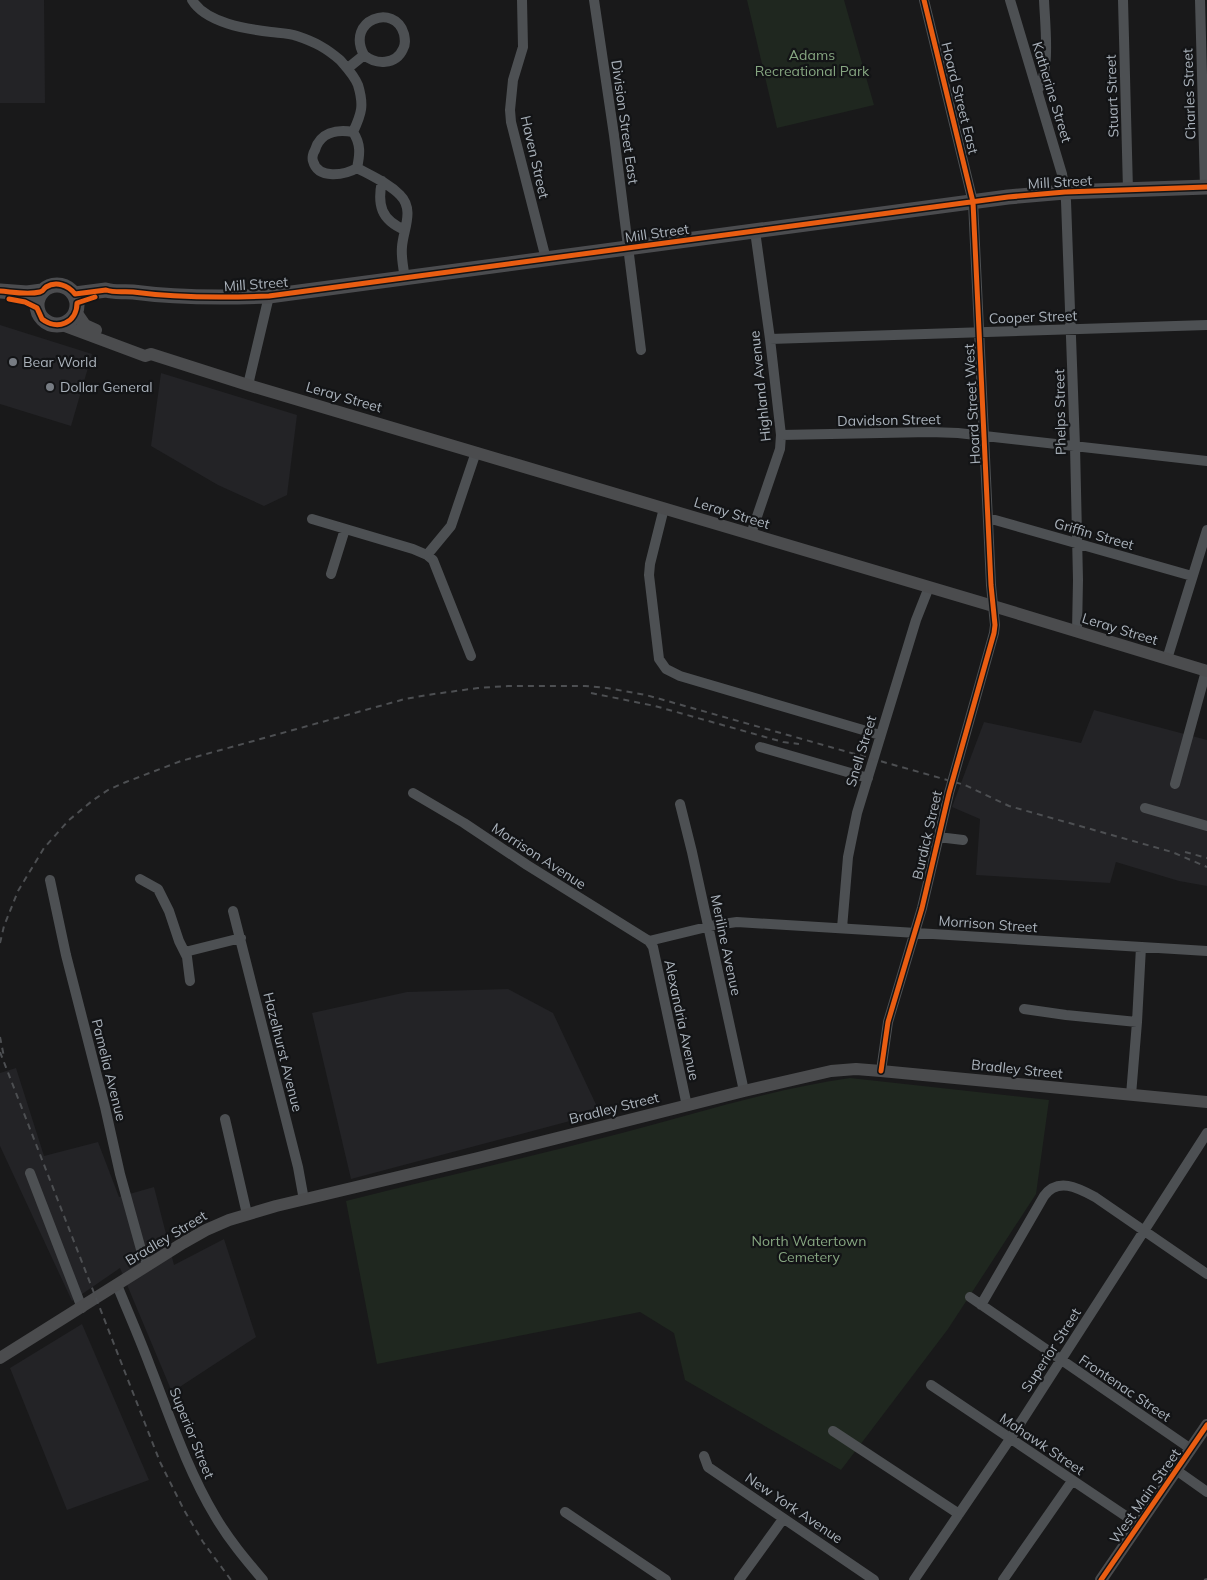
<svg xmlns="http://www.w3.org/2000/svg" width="1207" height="1580" font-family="Mulish,sans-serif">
	<rect width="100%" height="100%" fill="#19191a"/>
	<path fill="#232326" d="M0 0H44L45 103H0Z
		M0 325 92 354 71 426 0 404Z
		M161 373 297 415 287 495 264 506 218 485 151 446Z
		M1094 710 1207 740V886L1179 881 1116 862 1110 883 976 875 980 819 952 807 984 722 1081 743Z
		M508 989 553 1013 600 1113 351 1179 312 1013 407 992Z
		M16 1068 44 1156 98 1142 119 1197 154 1187 174 1265 224 1239 256 1337 172 1392 120 1268 72 1301 0 1146V1073Z
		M82 1324 149 1480 67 1510 10 1368Z"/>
	<path fill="#1f271f" d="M747 0H844L874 105 777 128Z
		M850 1078 1049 1100 1036 1194 948 1329 841 1470 685 1380 674 1333 640 1312 377 1364 346 1201C438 1178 530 1157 622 1133 697 1113 773 1089 850 1078Z"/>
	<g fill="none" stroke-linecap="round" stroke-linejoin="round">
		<path stroke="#4d5053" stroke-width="10" d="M192 0C206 23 246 29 271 32 279 33 289 33 297 36 315 42 326 48 340 60 347 68 354 75 358 85 364 105 362 113 353 132 361 144 360 154 357 168 372 176 388 183 400 195 415 210 403 230 402 247 401 257 403 267 405 278
			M522 0 523 47 513 80 510 110 511 122 546 259
			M594 0 614 135 641 350
			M1010 0 1062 174 1066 201 1075 446 1078 580 1077 631
			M1123 0 1128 190
			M1200 0 1205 187
			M348 68 364 55C345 20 395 2 404 34 405 39 406 44 403 49 396 65 376 65 364 55
			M1037 91C1051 72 1045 25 1044 0
			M353 132C336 129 320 133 315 150 313 153 312 158 313 161 318 180 345 175 357 168
			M382 181C377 205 381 220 405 230
			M770 339 1207 325
			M248 385 269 296
			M781 435 930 432 958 433 1207 461
			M664 508 650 564 649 575 659 659 666 669 680 676 880 735
			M988 518 1192 576
			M312 519 413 549 427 555 433 560 471 656
			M751 534 780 449 781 435 770 339 755 231
			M427 555 451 526 476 452
			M331 574 345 529
			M1167 659 1207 530
			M760 747 868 778
			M1175 784 1206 671
			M413 793 464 823 527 865 649 941
			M680 804 692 852 744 1091
			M1145 808 1207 826
			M938 837 963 840
			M140 879 158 889 169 911 179 941 187 957 190 981
			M50 880 66 955 105 1107 120 1174 142 1253 148 1265
			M233 911 298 1167 304 1200
			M842 928 848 857 857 813 916 620 929 587
			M649 941 715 925 737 922 1207 951
			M649 941 653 947 687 1106
			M185 952 241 938
			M1024 1009 1066 1015 1137 1022
			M881 1071 888 1022 922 908 949 793 994 633 995 625 991 585 973 202 924 0
			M1131 1095 1137 1022 1141 947
			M225 1119 247 1214
			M30 1173 82 1308
			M117 1285C128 1312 140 1339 150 1366 170 1417 187 1469 215 1516 229 1540 246 1560 263 1580
			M970 1297 1191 1449
			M981 1305 1044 1196C1058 1177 1078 1188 1095 1197L1207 1274
			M931 1385 1139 1525
			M833 1431 959 1514
			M704 1456 708 1467 874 1580
			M1176 1470 1207 1492
			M565 1512 666 1580
			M739 1580 783 1519
			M914 1580 1010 1439 1207 1133
			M1003 1580 1072 1481"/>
		<path stroke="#4b4c4e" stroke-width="12" d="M76 312 85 325 96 330
			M62 325 145 356 151 354 248 385 993 606 1207 671
			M0 1358 183 1243 206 1230 229 1220 276 1206 478 1158 744 1091 831 1071 856 1069 881 1071 1207 1102
			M1101 1580 1207 1425"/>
		<path stroke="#4b4c4f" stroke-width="15" d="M37 305a20 20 0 1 1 40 0a20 20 0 1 1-40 0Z
			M0 291 27 293 42 291
			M75 294 106 290C115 293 124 291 133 292 178 298 223 298 269 296L1008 197 1065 192 1207 187"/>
		<path stroke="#4d4f52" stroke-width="2" stroke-dasharray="6 5" stroke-linecap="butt" d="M591 693 655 706 783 742 799 744
			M1185 852 1207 858
			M0 943 4 926 18 891 44 848 69 820 92 801 108 790 126 782 181 761 405 699 427 695 478 688 508 686H585L607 688 646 695 965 785 1009 806 1172 852 1207 867
			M0 1037 4 1057
			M0 1052 160 1462 184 1510 203 1542 231 1580
			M1204 1580 1207 1579"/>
		<g stroke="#131416" stroke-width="8">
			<path id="cycleway" d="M0 291C13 292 27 295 40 292 45 290 42 290 46 287 56 281 68 285 75 294L106 290C115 293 124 291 133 292 178 298 223 298 269 296L1008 197 1065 192 1207 187
				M9 299 25 302 37 308 42 319C57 331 77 323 77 303L95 297
				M881 1071 888 1022 922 908 949 793 994 633 995 625 991 585 973 202 924 0
				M1101 1580 1207 1425"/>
		</g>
		<use href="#cycleway" stroke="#e95d12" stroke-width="5"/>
	</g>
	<g fill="#777c83" stroke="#131416" stroke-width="2">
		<circle cx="13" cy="362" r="5"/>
		<circle cx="50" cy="387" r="5"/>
	</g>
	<g text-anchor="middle" stroke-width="4.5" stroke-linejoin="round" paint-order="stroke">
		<g font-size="14" fill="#86a681" stroke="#131416">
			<text x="812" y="60">Adams<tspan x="812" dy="16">Recreational Park</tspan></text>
			<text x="809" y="1246">North Watertown<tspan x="809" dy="16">Cemetery</tspan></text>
		</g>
		<g font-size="14" fill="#aab2bb" stroke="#131416">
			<text transform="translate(1052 92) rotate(73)" y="5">Katherine Street</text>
			<text transform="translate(1189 94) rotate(-92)" y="5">Charles Street</text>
			<text transform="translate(1112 96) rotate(-92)" y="5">Stuart Street</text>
			<text transform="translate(960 98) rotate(76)" y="5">Hoard Street East</text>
			<text transform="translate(625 122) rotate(82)" y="5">Division Street East</text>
			<text transform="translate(535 157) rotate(77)" y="5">Haven Street</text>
			<text transform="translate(1060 182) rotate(-3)" y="5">Mill Street</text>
			<text transform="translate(657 233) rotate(-8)" y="5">Mill Street</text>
			<text transform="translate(256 284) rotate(-4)" y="5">Mill Street</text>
			<text transform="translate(1033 317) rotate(-2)" y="5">Cooper Street</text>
			<text transform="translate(760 386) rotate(-96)" y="5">Highland Avenue</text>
			<text transform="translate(344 397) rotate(16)" y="5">Leray Street</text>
			<text transform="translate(972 404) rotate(-93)" y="5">Hoard Street West</text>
			<text transform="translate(1060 412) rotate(-91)" y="5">Phelps Street</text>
			<text transform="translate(889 420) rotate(-1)" y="5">Davidson Street</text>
			<text transform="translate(732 513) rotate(17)" y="5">Leray Street</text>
			<text transform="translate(1094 534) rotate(16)" y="5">Griffin Street</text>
			<text transform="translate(1120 629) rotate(17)" y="5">Leray Street</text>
			<text transform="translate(861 751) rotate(-73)" y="5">Snell Street</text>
			<text transform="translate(927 835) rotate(-77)" y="5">Burdick Street</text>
			<text transform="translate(539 856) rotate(33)" y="5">Morrison Avenue</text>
			<text transform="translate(988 924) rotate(4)" y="5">Morrison Street</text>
			<text transform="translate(726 945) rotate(78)" y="5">Meriline Avenue</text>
			<text transform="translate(682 1020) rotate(78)" y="5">Alexandria Avenue</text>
			<text transform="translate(283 1052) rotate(76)" y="5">Hazelhurst Avenue</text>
			<text transform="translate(1017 1069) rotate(6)" y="5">Bradley Street</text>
			<text transform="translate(109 1070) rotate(76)" y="5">Pamelia Avenue</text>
			<text transform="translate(614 1108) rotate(-14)" y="5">Bradley Street</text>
			<text transform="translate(166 1238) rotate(-31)" y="5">Bradley Street</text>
			<text transform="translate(1051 1350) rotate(-57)" y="5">Superior Street</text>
			<text transform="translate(1125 1388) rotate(34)" y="5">Frontenac Street</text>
			<text transform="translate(192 1433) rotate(68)" y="5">Superior Street</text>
			<text transform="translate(1042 1444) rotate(34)" y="5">Mohawk Street</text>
			<text transform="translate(1145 1496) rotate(-55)" y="5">West Main Street</text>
			<text transform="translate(794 1508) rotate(34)" y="5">New York Avenue</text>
		</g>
		<g font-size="14" fill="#aab2bb" stroke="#131416" text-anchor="start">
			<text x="23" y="367">Bear World</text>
			<text x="60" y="392">Dollar General</text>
		</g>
	</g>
</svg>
